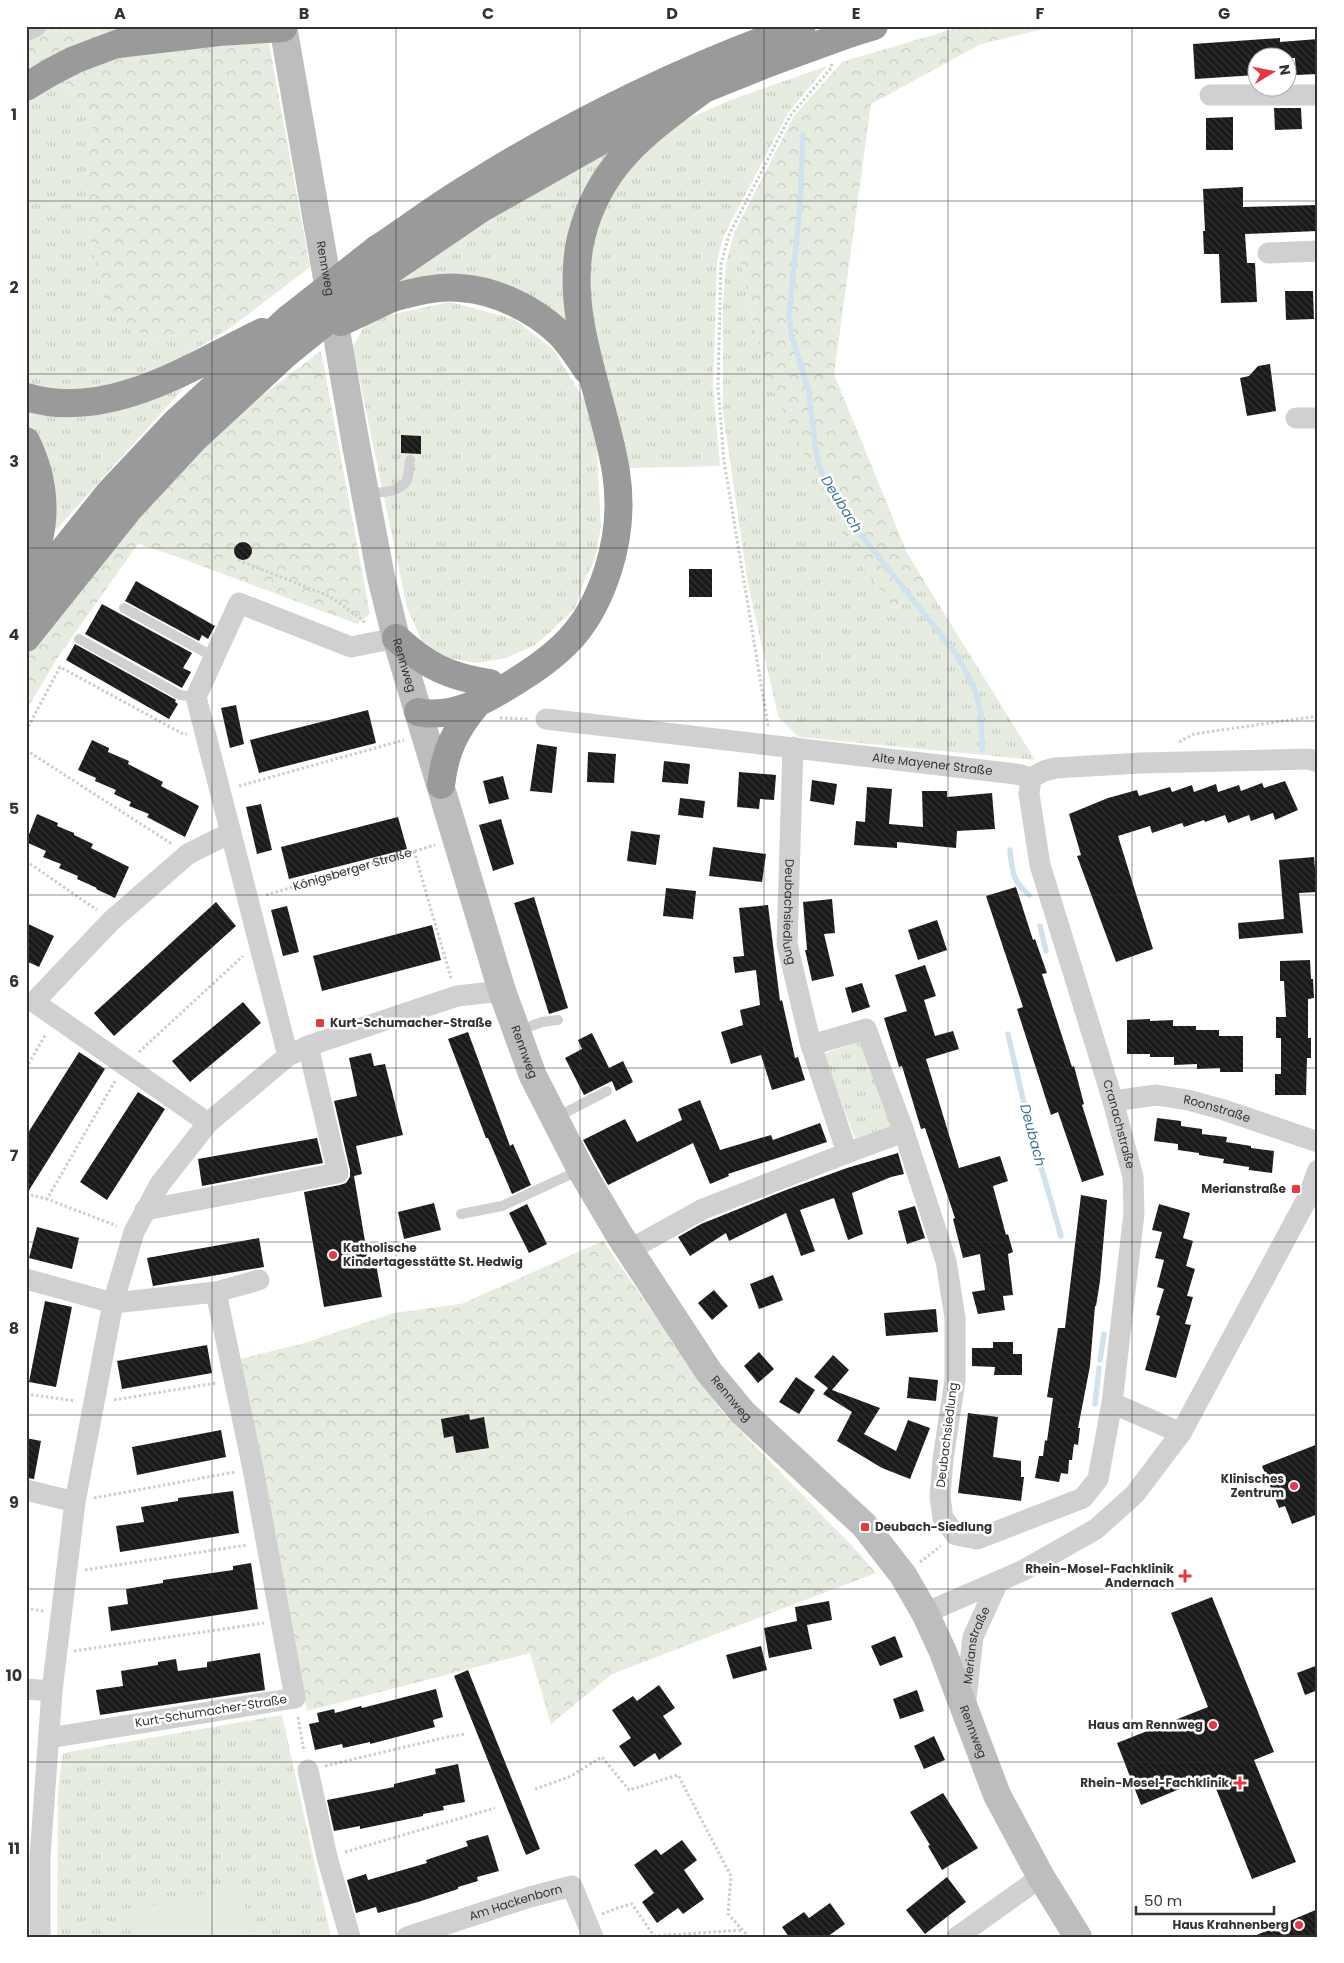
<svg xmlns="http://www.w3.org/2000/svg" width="1344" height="1963" font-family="Poppins,sans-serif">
	<defs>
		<pattern id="grass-tufts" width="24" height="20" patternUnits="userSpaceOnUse" patternTransform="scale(1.25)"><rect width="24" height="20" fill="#e6ecdf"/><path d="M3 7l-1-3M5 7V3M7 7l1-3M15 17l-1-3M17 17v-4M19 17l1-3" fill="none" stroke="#c6cbc0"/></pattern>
		<pattern id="forest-crowns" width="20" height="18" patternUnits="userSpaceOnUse" patternTransform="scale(1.25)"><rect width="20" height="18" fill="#e6ecdf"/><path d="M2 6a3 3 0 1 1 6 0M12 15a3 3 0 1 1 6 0" fill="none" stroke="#c6cbc0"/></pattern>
		<pattern id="building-back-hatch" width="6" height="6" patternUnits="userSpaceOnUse" patternTransform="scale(1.25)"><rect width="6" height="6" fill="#1a1a1a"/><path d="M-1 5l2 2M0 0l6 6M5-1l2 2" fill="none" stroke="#333"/></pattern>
	</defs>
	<rect width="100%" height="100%" fill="#fff"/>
	<path fill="url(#grass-tufts)" d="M827 66 788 113 723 237 717 262 713 387 720 466 627 468 596 338 587 278 591 252 602 205 638 153 675 125 728 101Z
		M63 79 94 119 88 155V229L103 295 153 337 226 331 150 376 79 395 26 387V104Z
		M621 146 592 187 582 354 549 316 391 284 468 233 545 185Z
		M734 233 765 374 894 609 926 584 1035 760 798 737 778 716 748 584 723 413V302L726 264Z
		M450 302 514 319 553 349 586 403 596 433 601 527 594 562 586 576 575 608 549 633 535 645 506 658 477 663 448 658 422 641 407 608 353 348 364 326 390 315Z
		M200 370 46 541 26 429V404Z
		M861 1040 892 1125 855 1139 824 1054Z
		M282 1715 331 1937H57L58 1791 63 1753Z"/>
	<path fill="url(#forest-crowns)" d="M26 26H139L26 75Z
		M963 26H1056L981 44 871 104 834 374 907 553 926 584 894 609 855 557 765 374 734 233 794 116 842 62Z
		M268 38 310 267 226 331 153 337 126 327 103 295 88 229V155L94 119 63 79 102 60Z
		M321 351 370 614 357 624 178 557 138 544 56 660 26 711V656L67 599 221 426Z
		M603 1241 722 1412 855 1549 876 1573 612 1674 551 1724 530 1653 307 1711 236 1360 301 1344 394 1313 461 1304Z"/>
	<path fill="#e6ecdf" d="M240 1886 251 1937H135L130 1911Z"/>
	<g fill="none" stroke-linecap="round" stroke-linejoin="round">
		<path stroke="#cfe2ee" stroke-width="5.5" d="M803 135 800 205 789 317 792 337 809 392 816 452 821 471 829 487 857 530 957 655 974 687 981 713 982 750
			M1010 850C1012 870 1012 881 1029 895
			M1040 926 1046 951
			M1008 1034 1029 1125 1061 1236
			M1100 1360 1104 1334
			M1095 1404 1099 1368"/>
	</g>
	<path fill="url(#building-back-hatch)" d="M1280 38V42L1318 39V74L1296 75 1295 58H1256V75L1195 79 1193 44Z
		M1274 108H1301L1302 129 1275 130Z
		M1233 117V150H1206V118Z
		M1243 187V207L1318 205V231L1245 234 1247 263H1255L1257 302 1221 303 1219 254H1204L1203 231H1205L1203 189Z
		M1285 291H1313L1314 319 1286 320Z
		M1270 364 1276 411 1247 416 1240 378 1249 376 1258 366Z
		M401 435 421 436V454L401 453Z
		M234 551a9 9 0 1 1 18 0a9 9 0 1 1-18 0Z
		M689 569H712V597H689Z
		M136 581 215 626 208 639 202 635 199 641 125 601Z
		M102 604 192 653 183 668 191 672 182 688 85 634Z
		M75 644 176 700 175 702 178 704 169 719 66 660Z
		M236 705 244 744 230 748 221 708Z
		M368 710 376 743 259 773 250 740Z
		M92 740 109 748 108 752 129 761 128 764 163 782 161 786 199 806 185 837 147 817 149 814 129 806 131 802 114 794 116 790 95 781 96 778 78 770Z
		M537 744 557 747 552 793 530 791Z
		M588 752 616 754 614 783 587 782Z
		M664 761 690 764 688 784 662 782Z
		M739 772 776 775 774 800 760 799 759 809 737 807Z
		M503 776 509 799 489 804 483 781Z
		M812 780 837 784 834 805 810 801Z
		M1285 781 1298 810 1275 820 1273 813 1251 821 1249 815 1228 823 1225 815 1205 822 1204 820 1184 827 1182 823 1152 833 1150 826 1118 836 1153 949 1116 962 1077 856 1081 855 1069 814 1108 798 1137 790 1139 796 1170 787 1172 792 1192 785 1194 792 1216 784 1218 792 1239 785 1241 791 1262 783 1264 788Z
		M867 787 892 789 889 824 923 827 922 791H947V797L992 793 995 829 957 831 956 848 897 842V848L854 845 856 821 865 822Z
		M680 798 705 801 703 818 678 815Z
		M261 804 272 850 257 854 246 807Z
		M37 814 58 823 57 826 74 833V835L93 844 91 848 129 867 115 898 96 889 97 888 77 879 78 876 59 868 61 864 43 857 46 851 26 842Z
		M398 817 407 849 289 879 281 847Z
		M501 819 514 864 493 871 479 825Z
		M631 831 660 835 656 865 627 861Z
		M713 847 766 854 762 882 709 876Z
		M1314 857 1317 892 1299 893 1303 933 1239 939 1238 923 1284 919 1279 860Z
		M1016 887 1033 940 1035 939 1047 973 1042 974 1072 1067 1074 1066 1084 1104 1082 1105 1104 1175 1082 1182 1058 1112 1051 1115 1017 1009 1023 1007 986 896Z
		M666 888 696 891 693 919 663 916Z
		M534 897 568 1008 549 1014 514 903Z
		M832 899 835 933 824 934 834 976 812 981 805 950H807L803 902Z
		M216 902 236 926 114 1036 94 1013Z
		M768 905 780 1001 782 1000 795 1058 798 1057 805 1080 772 1090 761 1055 731 1064 721 1032 743 1025 740 1010 760 1005 756 970 735 973 733 957 744 956 739 908Z
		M287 906 299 952 283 956 271 910Z
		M937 920 947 950 918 960 908 930Z
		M26 923 54 936 39 967 26 961Z
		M432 925 441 960 322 991 313 956Z
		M1310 960 1311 979H1313L1314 998 1308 999V1038H1311V1058H1307L1306 1095H1275V1074H1281V1038H1276V1017H1286L1284 981H1280V961Z
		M925 965 936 996 924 1000 935 1036 953 1031 959 1049 926 1059 959 1168 1000 1156 1008 1181 993 1186 1006 1235 1008 1234 1013 1252 1008 1254 1013 1295 1003 1296 1005 1310 978 1314 972 1292 985 1290 980 1254 963 1258 953 1219 955 1218 925 1128 921 1129 902 1066 899 1067 884 1018 907 1011 895 975Z
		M862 983 870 1007 852 1013 845 988Z
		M243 1002 261 1023 190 1082 172 1061Z
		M1150 1019V1021L1173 1020V1026H1196V1030H1219V1036H1243V1072H1220V1068L1197 1069V1064L1174 1065V1057H1150V1054H1127V1020Z
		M468 1032 510 1146 513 1144 531 1185 512 1194 488 1138H486L448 1039Z
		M592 1033 609 1068 623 1061 633 1082 616 1091 612 1081 584 1095 565 1058 582 1049 578 1040Z
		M79 1052 105 1069 26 1195V1136Z
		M371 1053 374 1066 385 1064 403 1135 356 1146 362 1174 354 1176 369 1265 376 1264 382 1297 324 1307 304 1192 340 1185 346 1183 350 1177V1170L334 1101 357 1096 349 1058Z
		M138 1092 165 1109 107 1200 80 1182Z
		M700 1100 720 1150 771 1135 773 1140 820 1123 827 1142 728 1174 729 1176 710 1184 693 1143 608 1185 583 1140 625 1119 637 1142 682 1120 678 1109Z
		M1157 1118 1181 1121V1126L1202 1129V1134L1227 1137 1226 1142 1251 1146V1148L1274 1151 1272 1173 1249 1170V1167L1223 1163 1224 1159 1199 1155V1153L1178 1150V1144L1154 1141Z
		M317 1138 323 1163 202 1186 198 1159Z
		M898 1153 904 1174 891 1177 852 1193 863 1234 848 1240 834 1198 800 1210 815 1251 801 1256 786 1213 729 1241 726 1233 690 1256 678 1237 701 1224 786 1190 847 1168Z
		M1081 1195 1107 1200 1100 1281 1096 1306H1095L1090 1366 1078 1428H1080L1078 1445 1074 1444 1072 1460H1069L1068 1474 1061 1473 1059 1482 1035 1478 1039 1456H1043L1045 1440 1047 1441 1053 1398 1047 1397 1058 1328H1065Z
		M434 1203 441 1230 404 1239 398 1212Z
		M527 1204 547 1244 529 1253 509 1213Z
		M1159 1204 1190 1213 1183 1238 1193 1241 1186 1266 1195 1269 1187 1296 1193 1297 1185 1324 1191 1325 1176 1378 1145 1370 1160 1316 1156 1315 1164 1289 1157 1287 1164 1260 1155 1258 1162 1232 1152 1230Z
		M915 1206 925 1238 907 1244 898 1211Z
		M37 1227 79 1238 72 1269 29 1258Z
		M259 1238 264 1267 153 1286 147 1258Z
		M773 1275 783 1300 759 1309 750 1284Z
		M714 1290 728 1306 712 1320 698 1303Z
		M45 1301 72 1307 56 1387 29 1382Z
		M936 1309 938 1332 886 1336 884 1313Z
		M993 1342H1013V1354H1022V1375H994L995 1367 972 1366V1348H993Z
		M207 1345 212 1373 122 1389 117 1361Z
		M759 1352 774 1369 758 1383 744 1366Z
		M833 1355 849 1370 832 1390 880 1408 864 1434 896 1451 908 1420 930 1428 910 1479 882 1468 837 1441 852 1412 823 1394 828 1388 814 1377Z
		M796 1377 815 1390 799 1414 779 1402Z
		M909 1377 938 1380 936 1401 907 1398Z
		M968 1413 998 1417 993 1457 1021 1461V1477H1024L1021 1501 958 1493Z
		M469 1414 470 1420 484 1417 489 1448 456 1453 453 1436 444 1438 441 1419Z
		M221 1430 226 1457 137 1475 132 1447Z
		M26 1438 41 1441 34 1479 26 1478Z
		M1318 1444V1514L1292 1524 1285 1506 1279 1508 1262 1466Z
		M233 1491 239 1533 120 1552 116 1526 144 1522 141 1507 178 1501V1498Z
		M251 1563 258 1609 111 1631 108 1607 128 1604 126 1589 163 1583V1580L233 1570V1566Z
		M1212 1597 1274 1752 1254 1760 1296 1862 1252 1879 1211 1776 1141 1805 1117 1743 1208 1707 1171 1613Z
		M829 1601 832 1620 807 1625 812 1649 769 1658 764 1628 797 1621 795 1607Z
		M895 1636 903 1657 880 1666 871 1646Z
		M761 1646 767 1670 733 1679 726 1655Z
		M260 1653 265 1690 100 1715 96 1690 123 1686 121 1671 158 1665V1662L176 1659 178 1671 207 1667V1662Z
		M1318 1665V1690L1305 1695 1297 1673Z
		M468 1670 540 1849 526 1855 454 1676Z
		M659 1685 675 1708 663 1716 682 1744 659 1760 655 1753 634 1767 619 1746 631 1738 612 1710 633 1696 637 1701Z
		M436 1689 443 1717 433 1720 435 1727 370 1744V1742L343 1748 342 1744 315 1750 309 1724 319 1722 317 1713 334 1709 335 1713 361 1706 362 1708Z
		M917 1690 924 1711 900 1719 893 1699Z
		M934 1736 945 1760 924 1769 914 1746Z
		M458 1764 465 1802 443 1806 444 1810 423 1814V1816L360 1829V1826L334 1831 327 1800 394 1787V1784L436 1774 435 1769Z
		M943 1793 978 1848 942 1870 928 1846 930 1845 910 1812Z
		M488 1835 499 1871 477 1877 478 1881 458 1887V1889L418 1902 378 1913 376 1907 356 1913 347 1880 366 1874 368 1880 427 1863 426 1860 468 1846 466 1841Z
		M682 1840 697 1860 684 1870 704 1899 683 1914 678 1908 657 1923 642 1902 654 1893 634 1865 656 1849 661 1855Z
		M947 1877 966 1902 925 1934 906 1910Z
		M830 1903 845 1924 827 1937H789L782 1927 804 1912 809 1918Z
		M1318 1909V1937H1252Z"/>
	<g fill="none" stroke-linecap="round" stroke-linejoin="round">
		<g stroke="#cdcdcd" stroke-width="3" stroke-dasharray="2.5 2.5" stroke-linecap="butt">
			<path d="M238 560 329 596 363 620 365 624"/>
			<path d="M500 718 528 719"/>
			<path d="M768 726 724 461 718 387 721 264 729 235 790 116 832 67 831 63"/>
			<path d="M26 731 60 667 183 734H187"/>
			<path d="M1179 742 1194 734 1318 716"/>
			<path d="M26 750 172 844"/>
			<path d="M239 786 404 740"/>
			<path d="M414 851 451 978"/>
			<path d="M26 861 97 910"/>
			<path id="s1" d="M266 895 435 845"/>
			<path d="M139 1052 243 956"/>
			<path d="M26 1068 46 1034"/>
			<path d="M115 1081 47 1199 117 1226"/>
			<path d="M26 1194 47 1199"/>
			<path d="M26 1394 76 1401"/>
			<path d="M114 1400 216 1383"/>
			<path d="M94 1498 235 1472"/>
			<path d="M920 1562 941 1546"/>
			<path d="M85 1570 247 1545"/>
			<path d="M26 1608 43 1611"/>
			<path d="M74 1651 264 1623"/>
			<path d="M298 1717 304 1752"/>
			<path d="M325 1766 447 1737 466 1734"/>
			<path d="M535 1789 569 1777 602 1757 629 1790 678 1775 731 1876 728 1914 749 1937"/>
			<path d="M345 1852 495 1808"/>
			<path d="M602 1914 620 1907 632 1904 654 1936 743 1930"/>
		</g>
		<path stroke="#d0d0d0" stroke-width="10" d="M367 493C380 492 399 494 407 480 409 475 409 466 410 460
			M124 608 214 657
			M79 639 180 695 196 697
			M518 1031 542 1022 558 1020
			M555 1118 607 1091
			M461 1214 502 1206 580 1170"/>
		<g stroke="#d0d0d0" stroke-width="21">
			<path d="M26 31 36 26"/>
			<path d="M1210 95H1318"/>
			<path d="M1268 253 1318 251"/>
			<path d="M1296 418H1318"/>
			<path id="s2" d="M546 719 1016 774 1031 778 1044 771 1055 768 1141 763 1309 759 1318 762"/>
			<path id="s3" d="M793 747 787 944 811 1045 847 1153 904 1132 946 1261 955 1318V1380L943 1459 940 1497 943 1518 956 1535 977 1539 1083 1498 1098 1479 1112 1403"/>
			<path id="s4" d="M1031 778 1029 794 1040 865 1113 1101 1133 1177 1134 1213 1112 1403 1181 1433"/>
			<path d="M811 1045 866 1029 904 1132"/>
			<path d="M288 1056 196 697 239 603 351 647 396 638"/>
			<path id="s5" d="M1113 1101 1156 1095 1188 1100 1224 1110 1318 1142"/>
			<path d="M208 1123 34 1002 111 921 188 854 230 833"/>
			<path d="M145 1210 338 1173 308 1046"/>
			<path d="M629 1250 703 1209 847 1153"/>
			<path d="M26 1279 113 1303 216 1292 253 1469 295 1698 49 1738"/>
			<path d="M216 1292 259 1280"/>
			<path d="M26 1490 75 1502"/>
			<path d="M925 1613 1022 1571 1096 1529 1135 1494 1181 1433 1308 1197 1318 1170"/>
			<path d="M26 1689 52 1691"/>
			<path id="s6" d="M965 1708 973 1637 998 1582"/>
			<path d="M308 1770 327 1857 350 1937"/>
			<path d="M40 1937V1857L52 1691 75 1502 113 1303 134 1232 160 1184 208 1123 288 1056 308 1046 457 996 502 991"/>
			<path id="s7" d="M407 1937 530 1897 572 1886 593 1937"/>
			<path d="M957 1937 1041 1877"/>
		</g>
		<path stroke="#bdbdbd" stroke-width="28" id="s8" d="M283 26 356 445 381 577 396 638 502 991 533 1076 581 1170 620 1236 709 1372 743 1413 864 1525 903 1575 925 1613 943 1652 997 1795 1041 1877 1078 1937"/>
		<path stroke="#9a9a9a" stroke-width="28" d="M851 33 874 26
			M118 44 219 32 283 28V26
			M26 87 51 72 74 60 135 37
			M377 249C409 228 439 205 471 186 575 121 686 67 802 26
			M385 274 482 208 643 117 704 89 771 62
			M392 298C414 292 436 286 460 288 495 290 534 309 559 333 570 344 578 357 587 370
			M26 397C108 422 190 367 262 332
			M26 441C41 471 47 506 39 539 36 551 30 564 26 576
			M26 597 110 492 175 423 288 319
			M26 638 129 509 194 439 288 352
			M396 638C427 666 449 677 490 683
			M418 712C455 720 491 697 521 678 567 649 591 623 608 570 618 539 621 504 616 472 604 396 563 316 581 238 599 164 646 132 704 89
			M441 785C445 751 455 730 477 704"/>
		<path stroke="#9a9a9a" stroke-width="28" d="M771 62 851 33
			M288 319 377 249
			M341 322 392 298
			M288 352 385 274"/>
	</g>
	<path fill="none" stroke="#333" stroke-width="1" stroke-opacity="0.55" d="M212 26V1937M396 26V1937M580 26V1937M764 26V1937M948 26V1937M1132 26V1937M26 201H1318M26 374H1318M26 548H1318M26 721H1318M26 895H1318M26 1068H1318M26 1242H1318M26 1415H1318M26 1589H1318M26 1762H1318"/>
	<g fill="#e63946" stroke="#fff" stroke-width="2">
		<rect x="315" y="1018" width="10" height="10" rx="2.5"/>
		<rect x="1291" y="1184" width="10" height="10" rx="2.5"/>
		<circle cx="333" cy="1255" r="5"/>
		<circle cx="1294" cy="1486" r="5"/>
		<rect x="860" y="1522" width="10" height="10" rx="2.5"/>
		<path d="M1182.5 1568.5h5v5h5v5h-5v5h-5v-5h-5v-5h5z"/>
		<circle cx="1213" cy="1725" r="5"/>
		<path d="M1237.5 1775.5h5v5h5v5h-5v5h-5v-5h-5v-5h5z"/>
		<circle cx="1299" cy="1925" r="5"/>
	</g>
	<g text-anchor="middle" stroke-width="5" stroke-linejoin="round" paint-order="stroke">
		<g font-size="12" fill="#333" stroke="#fff">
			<text dy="4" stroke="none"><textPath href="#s8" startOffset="246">Rennweg</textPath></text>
			<text dy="4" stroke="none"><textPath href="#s8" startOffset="651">Rennweg</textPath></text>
			<text dy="4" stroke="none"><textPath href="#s2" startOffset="389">Alte Mayener Straße</textPath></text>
			<text dy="4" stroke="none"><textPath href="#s1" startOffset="90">Königsberger Straße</textPath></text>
			<text dy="4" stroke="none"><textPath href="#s3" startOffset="165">Deubachsiedlung</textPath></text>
			<text dy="4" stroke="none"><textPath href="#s8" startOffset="1056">Rennweg</textPath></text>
			<text dy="4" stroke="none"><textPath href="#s5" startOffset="106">Roonstraße</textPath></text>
			<text dy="4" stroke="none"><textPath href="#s4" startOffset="359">Cranachstraße</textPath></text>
			<text dy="4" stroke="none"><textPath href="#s8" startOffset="1461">Rennweg</textPath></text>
			<text transform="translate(947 1435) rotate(-83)" y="4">Deubachsiedlung</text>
			<text dy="4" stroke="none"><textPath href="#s6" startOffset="64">Merianstraße</textPath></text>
			<text transform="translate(211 1711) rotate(-9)" y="4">Kurt-Schumacher-Straße</text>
			<text dy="4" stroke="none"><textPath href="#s8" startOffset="1880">Rennweg</textPath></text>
			<text dy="4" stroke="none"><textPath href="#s7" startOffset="114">Am Hackenborn</textPath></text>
		</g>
		<g font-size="12" font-weight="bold" fill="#333" stroke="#fff" text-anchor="end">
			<text x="330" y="1027" text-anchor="start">Kurt-Schumacher-Straße</text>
			<text x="1286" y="1193">Merianstraße</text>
			<text x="343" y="1252" text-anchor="start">Katholische<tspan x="343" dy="14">Kindertagesstätte St. Hedwig</tspan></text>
			<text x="1284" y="1483">Klinisches<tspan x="1284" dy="14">Zentrum</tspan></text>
			<text x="875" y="1531" text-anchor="start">Deubach-Siedlung</text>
			<text x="1174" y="1573">Rhein-Mosel-Fachklinik<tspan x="1174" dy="14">Andernach</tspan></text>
			<text x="1203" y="1729">Haus am Rennweg</text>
			<text x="1229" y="1787">Rhein-Mosel-Fachklinik</text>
			<text x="1289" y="1929">Haus Krahnenberg</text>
		</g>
		<g font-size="14" font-style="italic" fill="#3f7597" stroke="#fff">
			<text transform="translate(842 504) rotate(58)" y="5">Deubach</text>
			<text transform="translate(1033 1135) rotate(75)" y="5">Deubach</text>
		</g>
	</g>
	<rect width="1344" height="1963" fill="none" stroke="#ffffff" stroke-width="55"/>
	<g transform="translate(1272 72) rotate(80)"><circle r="24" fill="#ffffff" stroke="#adadad"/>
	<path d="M0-4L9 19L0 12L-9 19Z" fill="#e63946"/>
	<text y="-8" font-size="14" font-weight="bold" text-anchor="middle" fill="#333333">N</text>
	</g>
	<path d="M1136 1906v8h138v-8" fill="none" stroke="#333333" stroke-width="2.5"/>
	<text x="1144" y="1906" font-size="15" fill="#333333" stroke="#ffffff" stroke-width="4" paint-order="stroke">50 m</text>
	<rect x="28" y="28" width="1288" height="1908" fill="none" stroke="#333" stroke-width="2"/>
	<g font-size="16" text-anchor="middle" font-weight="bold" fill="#333">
		<text x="120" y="19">A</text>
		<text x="304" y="19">B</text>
		<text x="488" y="19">C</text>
		<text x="672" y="19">D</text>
		<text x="856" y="19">E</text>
		<text x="1040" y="19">F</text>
		<text x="1224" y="19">G</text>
		<text x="14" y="120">1</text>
		<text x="14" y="293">2</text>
		<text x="14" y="467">3</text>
		<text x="14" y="640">4</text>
		<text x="14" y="814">5</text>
		<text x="14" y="987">6</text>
		<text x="14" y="1161">7</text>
		<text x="14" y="1334">8</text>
		<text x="14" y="1508">9</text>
		<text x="14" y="1681">10</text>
		<text x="14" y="1854">11</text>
	</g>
</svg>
